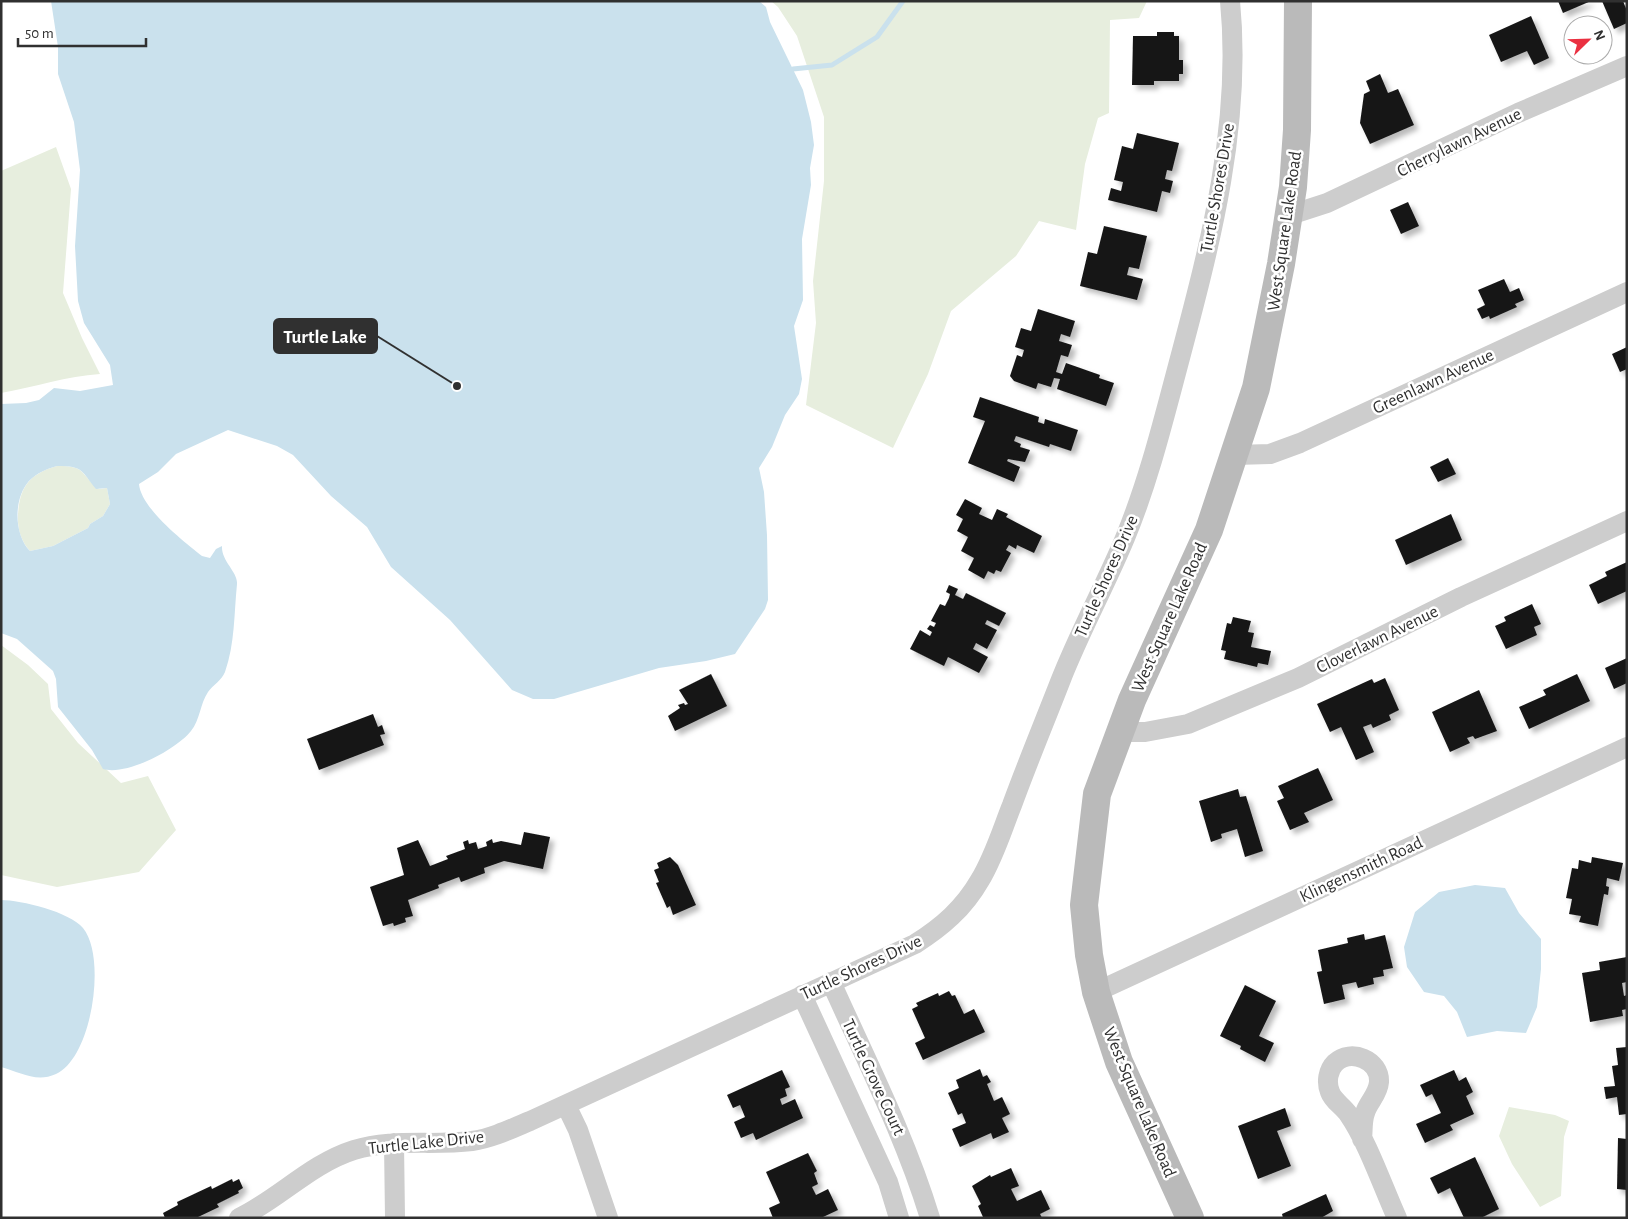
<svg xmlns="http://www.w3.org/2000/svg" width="1628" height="1219" font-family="'Alegreya Sans',sans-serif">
	<defs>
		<filter id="shadow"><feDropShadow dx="4.5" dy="4.5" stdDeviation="2.5" flood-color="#0004"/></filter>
	</defs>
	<rect width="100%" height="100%" fill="#fff"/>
	<path fill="#e7eede" d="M771 1H1147L1139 18 1110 20 1109 113 1098 118 1085 164 1076 230 1039 221 1016 256 951 311 928 374 893 448 806 405 816 323 813 281 824 181V117L797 36 778 7Z
		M56 147 71 189 63 293 82 338 100 374C67 376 35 387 1 393V171Z
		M57 466C88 466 79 474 99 489L107 488 110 504 103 516 90 524 88 528 53 546 30 551C21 541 17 528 18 514 20 487 29 474 57 466Z
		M1 645 28 665 48 684 51 709 78 743 121 783 148 776 176 830 139 872 57 887 1 875Z
		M1509 1107 1555 1115 1569 1121 1564 1137 1561 1196 1540 1207 1512 1164 1499 1136Z"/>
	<path fill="#cae1ed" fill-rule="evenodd" d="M51 1H759L766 7 770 22 803 90 811 122 814 145 810 168 811 185 802 239 803 300 794 326 802 379 799 394 785 415 772 447 759 468 764 492 767 535 768 600 765 609 735 654 706 661 659 668 554 699H533L512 690 450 620 391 567 367 527 331 496 293 455 277 446 228 430 176 454 158 472 139 484C141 508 183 541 202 556L210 558 216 549 222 546C221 561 238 572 237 584 234 613 235 644 225 672 222 680 213 685 208 692 200 704 200 720 191 731 177 749 127 776 103 769L92 750 58 707 56 679 53 671 17 639 1 633V404L26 403 39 400 54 388 80 391 113 385 110 365 84 323 78 301 75 246 80 170 74 122 58 74V47ZM57 466C84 466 81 471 96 489L107 488 110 504 103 516 90 524 88 528 53 546 30 551C14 535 13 499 29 481 37 473 46 469 57 466Z
		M1475 885 1505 888 1519 913 1541 939V969L1537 1007 1526 1033 1497 1031 1467 1037 1457 1012 1444 996 1424 992 1407 967 1404 947 1415 912 1439 892Z
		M1 900C21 900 70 912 83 928 107 957 92 1058 56 1074 36 1083 20 1072 1 1067Z"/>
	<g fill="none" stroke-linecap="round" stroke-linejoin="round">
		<path stroke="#cae1ed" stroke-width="5" d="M793 69 832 65 877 37 903 1"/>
	</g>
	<path fill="#171717" filter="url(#shadow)" d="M1558 1H1591L1563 13Z
		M1602 1H1623L1627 11V23L1614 29Z
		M1531 16 1549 58 1534 65 1527 51 1501 62 1489 35Z
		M1157 32H1174V36H1179V60H1183V74H1179V81H1154V85H1132L1133 36H1157Z
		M1380 74 1388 93 1398 89 1414 125 1370 144 1360 123 1364 94 1370 91 1366 81Z
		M1137 133 1179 143 1172 171 1167 170 1165 179 1173 181 1170 193 1162 191 1157 212 1108 200 1111 188 1121 191 1123 182 1114 180 1122 146 1133 149Z
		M1408 202 1419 226 1401 234 1390 210Z
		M1104 226 1147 236 1139 269 1129 267 1127 275 1143 279 1137 300 1080 286 1088 252 1097 254Z
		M1504 279 1510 292 1519 288 1524 300 1515 304 1517 307 1490 319 1489 316 1482 319 1477 309 1485 305 1478 290Z
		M1038 309 1075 321 1070 337 1061 334 1059 341 1072 345 1068 357 1061 355 1056 372 1062 374 1066 363 1100 375 1099 378 1114 383 1106 406 1057 389 1060 379 1054 378 1051 387 1038 383 1036 389 1014 381 1010 376 1017 355 1022 357 1024 350 1015 347 1021 328 1031 331Z
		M1627 347V369L1620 372 1612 354Z
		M980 397 1039 417 1038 422 1044 424 1045 419 1078 430 1071 451 1050 444 1049 447 1016 436 1014 441 1021 444 1020 447 1030 450 1025 462 1008 459 1007 461 1020 467 1014 482 968 463 985 421 973 417Z
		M1448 458 1456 474 1438 482 1430 467Z
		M965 499 982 508 979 514 992 520 997 509 1008 514 1006 517 1042 536 1034 553 1017 545 1016 549 1009 545 1006 550 1011 553 1001 572 996 570 994 574 988 571 984 579 968 570 974 558 961 551 968 537 957 531 963 519 956 515Z
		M1451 514 1462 540 1406 565 1395 540Z
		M1627 562V591L1598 604 1589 585 1607 576 1605 572Z
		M949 585 958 589 955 595 963 599 966 593 1006 613 999 626 987 620 985 624 997 630 987 649 976 643 973 649 988 657 979 673 948 657 944 666 910 649 920 630 930 636 932 632 927 629 930 625 934 627 936 623 931 621 940 604 945 606 949 598 950 594 946 592Z
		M1532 604 1541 624 1534 627 1537 635 1506 649 1495 626 1506 621 1504 617Z
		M1233 617 1251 621 1248 632 1254 633 1251 647 1271 651 1268 665 1258 663 1257 667 1224 659 1226 651 1221 650 1227 623 1231 624Z
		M1627 658V683L1614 689 1605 668Z
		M711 674 727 706 675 731 668 716 680 708 678 705 684 703 685 705 688 704 679 690Z
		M1577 674 1590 701 1529 729 1519 707 1546 695 1543 690Z
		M1385 678 1399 710 1389 715 1391 720 1373 728 1371 724 1363 727 1374 752 1356 760 1341 727 1330 732 1317 704 1372 679 1374 683Z
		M1479 690 1497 731 1475 739 1473 736 1467 738 1470 743 1450 752 1432 712Z
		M373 714 378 727 382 725 385 734 380 735 384 745 319 770 307 739Z
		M1318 768 1333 800 1304 813 1309 822 1290 830 1277 801 1284 798 1278 786Z
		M1238 789 1240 797 1246 796 1263 851 1245 857 1237 829 1221 834 1222 838 1211 842 1199 801Z
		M524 832 550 837 543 869 504 861 484 868 485 873 461 882 459 877 438 885 439 888 408 900 413 916 405 918 406 922 394 926 393 923 383 926 370 887 404 875 397 848 418 840 430 866 448 859 446 856 465 849 463 842 468 840 469 844 476 842 478 849 487 846 486 842 492 839 493 843 501 841 521 845Z
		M670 857 678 865 696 905 673 915 670 906 667 908 656 883 659 882 654 870 659 868 657 863Z
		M1592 857 1623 863 1619 881 1607 878 1606 886 1609 887 1608 895 1604 894 1598 926 1579 922 1581 916 1569 914 1572 899 1566 898 1572 868 1578 869 1579 860 1591 863Z
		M1364 934 1365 940 1385 935 1393 968 1383 970 1384 976 1373 978 1374 984 1358 988 1356 982 1342 985 1345 999 1324 1004 1317 972 1322 971 1318 950 1348 943 1347 938Z
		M1627 957V982L1622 983 1624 996 1627 995V1009L1622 1010 1623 1016 1590 1022 1582 973 1600 970 1599 962Z
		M1245 985 1276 1001 1259 1036 1274 1043 1265 1062 1240 1049 1241 1046 1220 1036Z
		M949 991 952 996 955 995 964 1014 974 1009 985 1032 923 1060 915 1043 925 1038 912 1009 918 1006 916 1003 938 993 939 996Z
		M1627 1047V1114L1619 1115 1617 1097 1606 1099 1604 1087 1615 1086 1612 1066 1618 1065 1616 1048Z
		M980 1069 983 1077 987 1075 991 1082 987 1084 994 1101 1002 1097 1010 1114 1002 1118 1009 1132 993 1139 991 1133 960 1147 952 1129 966 1123 962 1113 958 1115 948 1093 959 1088 956 1080Z
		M782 1070 790 1087 785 1089 787 1096 780 1099 782 1105 795 1099 803 1118 756 1140 753 1133 741 1138 734 1122 745 1117 740 1105 733 1108 727 1095Z
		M1454 1070 1459 1081 1466 1077 1473 1092 1466 1096 1474 1114 1450 1125 1453 1130 1425 1143 1416 1124 1441 1113 1432 1094 1426 1097 1420 1085Z
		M1285 1108 1291 1126 1277 1131 1291 1166 1258 1179 1238 1126Z
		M1618 1138 1627 1139V1190L1617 1189Z
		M808 1153 817 1171 814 1173 818 1184 812 1187 816 1195 828 1189 838 1210 821 1218H773L769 1208 780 1203 766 1172Z
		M1475 1157 1499 1209 1481 1218H1464L1450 1188 1438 1194 1430 1178Z
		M1011 1168 1019 1186 1011 1189 1017 1201 1041 1190 1050 1209 1040 1214 1042 1218 983 1217 978 1206 981 1204 972 1186 990 1175 991 1177Z
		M232 1179 233 1182 239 1179 243 1188 238 1191 239 1193 217 1204 219 1207 196 1218H165L163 1213 178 1205 177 1202 211 1186 212 1189Z
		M1326 1194 1333 1211 1321 1218H1283L1282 1214Z"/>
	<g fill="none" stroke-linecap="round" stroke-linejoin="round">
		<path stroke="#cdcdcd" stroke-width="20" d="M1290 215 1327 203 1518 113 1627 66
			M1235 455 1270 454 1300 443 1627 292
			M1119 732H1145L1188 724 1298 678 1461 597 1627 521
			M831 982C866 1060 905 1136 930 1218
			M1096 992 1627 747
			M802 995 888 1182 899 1218
			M566 1105 578 1130 608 1218
			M1362 1139C1363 1131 1362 1121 1365 1113 1368 1102 1378 1095 1379 1082 1380 1060 1351 1048 1335 1063 1328 1070 1326 1082 1330 1092 1333 1101 1343 1106 1349 1115 1367 1141 1383 1187 1397 1218
			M394 1143 395 1218
			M239 1218C279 1199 310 1164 354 1150 392 1138 432 1146 472 1141 492 1138 511 1129 530 1121L915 944C942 927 964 908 980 880 994 857 1002 830 1012 805 1027 764 1044 723 1060 682 1079 633 1105 586 1125 538 1149 480 1164 418 1180 358 1211 241 1242 123 1230 1"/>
		<path stroke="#bababa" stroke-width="28" d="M1190 1218 1119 1062 1096 992 1089 955 1084 905 1097 794 1132 700 1209 530 1256 388 1281 264 1293 187 1297 130 1298 1"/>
	</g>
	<g text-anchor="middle" stroke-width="5" stroke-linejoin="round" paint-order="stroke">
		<g font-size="18" fill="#303030" stroke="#fff">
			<text transform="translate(1459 142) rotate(-26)" y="6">Cherrylawn Avenue</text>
			<text transform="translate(1217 188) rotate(-80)" y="6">Turtle Shores Drive</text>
			<text transform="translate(1284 231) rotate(-82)" y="6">West Square Lake Road</text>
			<text transform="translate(1433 381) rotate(-25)" y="6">Greenlawn Avenue</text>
			<text transform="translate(1106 576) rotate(-66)" y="6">Turtle Shores Drive</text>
			<text transform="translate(1169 617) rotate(-66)" y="6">West Square Lake Road</text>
			<text transform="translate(1377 639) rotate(-26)" y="6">Cloverlawn Avenue</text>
			<text transform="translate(1361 869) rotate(-25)" y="6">Klingensmith Road</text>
			<text transform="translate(861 967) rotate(-25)" y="6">Turtle Shores Drive</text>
			<text transform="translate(874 1077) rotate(65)" y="6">Turtle Grove Court</text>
			<text transform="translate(1140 1102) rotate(67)" y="6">West Square Lake Road</text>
			<text transform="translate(426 1142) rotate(-6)" y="6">Turtle Lake Drive</text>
		</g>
	</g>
	<path fill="none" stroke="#303030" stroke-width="2" d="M457 386L377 336"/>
	<circle fill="#303030" stroke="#fff" stroke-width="2" cx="457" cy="386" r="5"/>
	<rect fill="#303030" stroke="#303030" stroke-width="2" x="274" y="319" width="103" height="34" rx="5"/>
	<g font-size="19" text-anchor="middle" font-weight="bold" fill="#fff">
		<text x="325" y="343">Turtle Lake</text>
	</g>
	<rect width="1628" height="1219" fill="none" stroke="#303030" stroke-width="5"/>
	<g transform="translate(1588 40) rotate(67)"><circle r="24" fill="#ffffff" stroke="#acacac"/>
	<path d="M0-4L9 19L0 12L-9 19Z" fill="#ea3041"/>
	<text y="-8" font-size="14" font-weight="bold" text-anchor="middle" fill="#303030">N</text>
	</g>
	<path d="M18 38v8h128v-8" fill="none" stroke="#303030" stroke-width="2.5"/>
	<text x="25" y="38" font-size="15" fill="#303030" stroke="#ffffff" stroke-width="4" paint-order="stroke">50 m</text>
</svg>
